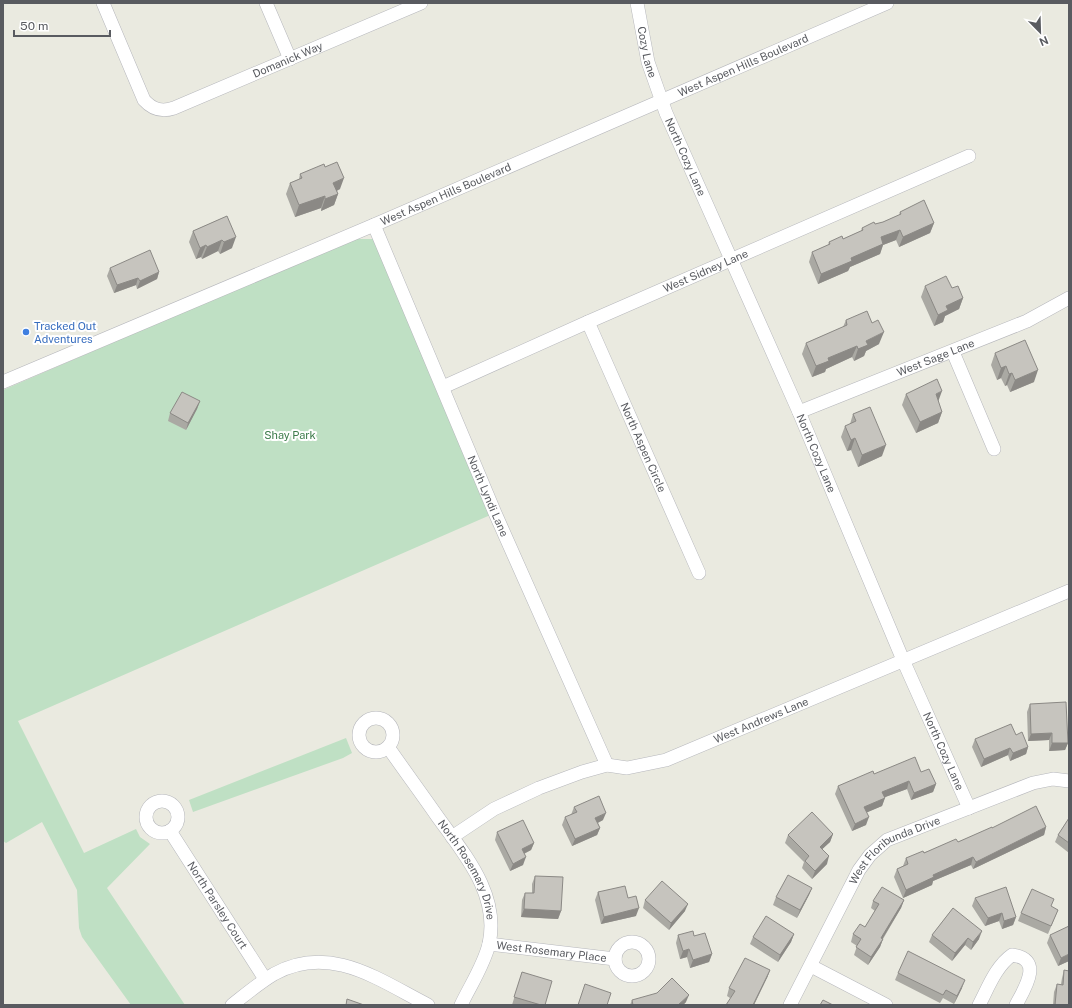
<svg xmlns="http://www.w3.org/2000/svg" width="1072" height="1008" font-family="'Public Sans',sans-serif">
	<rect width="100%" height="100%" fill="#eaeae0"/>
	<path fill="#bfe0c4" d="M353 239H381L495 513 18 721 84 853 136 829 140 837 150 844 107 888 185 1005H131L82 937 79 928 77 890 42 822 6 843 3 841V390Z
		M346 738 352 753 343 758 193 812 189 800Z"/>
	<g fill="none" stroke-linecap="round" stroke-linejoin="round">
		<g stroke="#b6b7bc" stroke-width="14">
			<g id="minor">
				<path id="s1" d="M103 3 144 100C153 110 162 112 174 108L421 3"/>
				<path d="M266 3 290 59"/>
				<path id="s2" d="M637 3 648 62 666 113 799 412 903 660 969 808"/>
				<path id="s3" d="M374 225 495 513 607 765"/>
				<path id="s4" d="M588 322 699 573"/>
				<path d="M953 352 994 449"/>
				<path id="s5" d="M3 382 374 225 887 3"/>
				<path id="s6" d="M443 387 588 322 969 156"/>
				<path id="s7" d="M799 412 1027 321 1069 298"/>
				<circle cx="376" cy="735" r="17"/>
				<path id="s8" d="M388 747C404 770 421 793 437 816 464 854 500 894 489 944 484 965 470 986 461 1005"/>
				<circle cx="162" cy="817" r="16"/>
				<path id="s9" d="M170 831 265 979"/>
				<path id="s10" d="M452 837 494 809 539 788 582 772 607 765 627 768 666 760 1069 591"/>
				<circle cx="632" cy="959" r="17"/>
				<path id="s11" d="M489 944 615 959"/>
				<path d="M811 966 886 1005"/>
				<path d="M232 1005C246 994 259 983 274 974 330 943 379 980 428 1005"/>
				<path id="s12" d="M790 1005 859 870 870 855 887 840 1033 783 1053 779 1069 781"/>
				<path d="M979 1005C988 988 996 966 1012 955 1044 959 1025 988 1016 1005"/>
			</g>
		</g>
		<use href="#minor" stroke="#fff" stroke-width="13"/>
	</g>
	<path fill="#aaa9a3" d="M325 167 340 189 337 191 338 194 334 205 321 211V208L295 217 286 194 290 183 299 179 300 174Z
		M900 212 934 223 930 233 899 247 896 240 883 245 880 254 850 267 848 271 818 284 809 262 812 252 828 245 829 242 843 239 861 231 862 228 883 222 899 215Z
		M227 216 232 248 220 254 218 251 202 259 201 257 196 259 189 242 193 231Z
		M110 268 159 272 157 279 137 289 136 285 114 293 107 276Z
		M925 286 952 288 963 298 959 309 945 316 943 322 934 326 921 297Z
		M846 320 879 344 866 351 864 356 854 361 852 357 826 369 825 372 812 377 802 354 806 343 843 327Z
		M995 353 1034 382 1010 392 1007 385 1005 386 1001 378 997 380 991 365Z
		M906 394 938 401 942 412 938 423 916 433 902 405Z
		M200 401 197 409 186 430 168 421 170 413Z
		M853 414 882 456 858 467 851 450 847 451 841 437 845 426 850 424Z
		M1030 704 1068 743 1065 750 1049 751V740L1028 741 1027 712Z
		M1016 735 1028 747 1026 754 1010 761 1008 755 981 767 972 747 975 739Z
		M921 772 936 784 933 792 911 800 907 789 885 797 882 806 867 812 866 825 852 831 835 794 838 786 874 774Z
		M574 807 603 820 598 823 600 828 597 835 572 846 562 825 565 817 571 815Z
		M1069 818V853L1055 842 1058 835Z
		M1046 827 1044 835 973 869 971 865 933 881 932 885 903 898 894 877 897 869 903 866 906 858 958 842 992 828Z
		M497 832 534 843 531 850 524 854 523 865 510 871 495 840Z
		M833 834 830 842 822 849 827 864 812 879 802 868 804 862 785 843 788 835Z
		M535 876 561 911 558 919 521 917 522 900 525 893H532V884Z
		M812 888 809 895 797 918 773 905 776 897Z
		M598 892 628 898 636 916 601 924 595 900Z
		M975 898 1016 917 1013 925 1002 929 999 921 985 926 972 906Z
		M645 900 685 911 669 930 643 908Z
		M904 900 901 908 883 939 880 947 868 965 854 955 857 946 851 942 853 934 865 927 875 911 871 908 873 901Z
		M1051 907 1058 910 1048 934 1018 921 1021 913Z
		M953 908 979 939 971 950 965 945 952 961 929 942 932 935Z
		M794 934 791 942 778 962 750 944 753 937Z
		M678 935 694 936 712 954 709 962 690 968 687 957 680 959 676 943Z
		M1050 935 1069 961 1058 966 1047 943Z
		M770 970 767 978 730 998 727 996 729 988Z
		M1064 970 1069 1005H1053L1054 992 1057 984H1061L1062 978Z
		M522 972 545 1005H512Z
		M898 973 962 988 954 1004 943 998 940 1003 895 980Z
		M632 1000 686 1002 683 1005H630Z"/>
	<path fill="#8b8985" d="M344 178 340 189 329 194 333 183Z
		M338 194 334 205 321 211 325 199Z
		M325 196 321 208 295 217 299 205Z
		M934 223 930 233 899 247 903 237Z
		M900 230 896 240 883 245 880 254 850 267 848 271 818 284 821 274 851 258 881 237Z
		M236 237 232 248 220 254 224 242Z
		M222 240 218 251 202 259 207 247Z
		M206 245 201 257 196 259 200 248Z
		M159 272 157 279 137 289 140 281Z
		M138 278 136 285 114 293 117 285Z
		M963 298 959 309 945 316 943 322 934 326 938 315 946 306Z
		M884 332 879 344 866 351 864 356 854 361 858 349 866 341Z
		M857 346 852 357 826 369 825 372 812 377 816 366 828 358Z
		M1006 366 1001 378 997 380 1001 368Z
		M1038 370 1034 382 1010 392 1015 380Z
		M1012 373 1007 385 1005 386 1009 374Z
		M942 391 938 402 936 394Z
		M200 401 197 409 186 430 188 423Z
		M942 412 938 423 916 433 920 422Z
		M855 438 851 450 847 451 851 440Z
		M886 445 882 456 858 467 862 455Z
		M1052 733 1049 740 1028 741 1031 734Z
		M1052 743H1068L1065 750 1049 751Z
		M1028 747 1026 754 1010 761 1013 753Z
		M1010 748 1008 755 981 767 984 759Z
		M909 781 907 789 880 799 882 792Z
		M936 784 933 792 911 800 914 793Z
		M885 798 882 806 861 815 864 807Z
		M606 813 603 820 593 825 595 818Z
		M869 817 866 825 852 831 855 824Z
		M1046 827 1044 835 973 869 976 862Z
		M600 828 597 835 572 846 575 839Z
		M833 834 830 842 817 854 820 847Z
		M534 843 531 850 519 856 522 849Z
		M829 856 827 864 812 879 815 871Z
		M526 857 523 865 510 871 513 864Z
		M973 857 971 865 933 881 932 885 903 898 906 890 933 875Z
		M812 888 809 895 797 918 800 910Z
		M904 900 901 908 878 946 881 938Z
		M688 904 685 911 669 930 671 923Z
		M639 908 636 916 601 924 604 917Z
		M524 909 561 911 558 919 521 917Z
		M1002 913 999 921 985 926 988 918Z
		M1016 917 1013 925 1002 929 1004 921Z
		M982 931 979 939 971 950 973 942Z
		M794 934 791 942 778 962 780 955Z
		M968 938 965 945 952 961 955 953Z
		M883 939 880 947 868 965 871 957Z
		M689 949 687 957 680 959 683 951Z
		M712 954 709 962 690 968 693 960Z
		M1069 954V961L1058 966 1061 958Z
		M770 970 767 978 754 1005H753Z
		M965 980 962 988 954 1004 957 996Z
		M689 995 686 1002 683 1005H678Z"/>
	<path fill="#c6c4be" stroke="#8b8985" d="M337 162 344 178 333 183 338 194 325 199V196L299 205 290 183 302 178 300 174 324 164 325 167Z
		M924 200 934 223 903 237 900 230 881 237 883 244 851 258 852 261 821 274 812 252 830 244 829 242 842 236 843 239 863 230 862 228 874 222 875 224 883 222 901 214 900 212Z
		M227 216 236 237 224 242 222 240 207 247 206 245 200 248 193 231Z
		M150 250 159 272 140 281 138 278 117 285 110 268Z
		M946 276 952 288 958 286 963 298 946 306 948 310 938 315 925 286Z
		M867 311 872 323 878 320 884 332 866 341 868 345 858 349 857 346 828 358 829 361 816 366 806 343 847 325 846 320Z
		M1025 340 1038 370 1015 380 1012 373 1009 374 1006 366 1001 368 995 353Z
		M937 379 942 391 936 394 942 412 920 422 906 394Z
		M182 392 200 401 188 423 170 413Z
		M870 407 886 445 862 455 855 438 851 440 845 426 856 421 853 414Z
		M1066 702 1068 743H1052V733L1031 734 1030 704Z
		M1011 724 1016 735 1022 732 1028 747 1013 753 1010 748 984 759 975 739Z
		M915 757 921 772 929 769 936 784 914 793 909 781 882 792 885 798 864 807 869 817 855 824 838 786 873 771 874 774Z
		M599 796 606 813 595 818 600 828 575 839 565 817 577 812 574 807Z
		M1036 806 1046 827 976 862 973 857 933 875 934 877 906 890 897 869 908 864 906 858 923 851 924 853 956 839 958 842 992 827V828Z
		M812 812 833 834 820 847 829 856 815 871 805 861 809 856 788 835Z
		M1069 818V843L1058 835Z
		M523 820 534 843 522 849 526 857 513 864 497 832Z
		M788 875 812 888 800 910 776 897Z
		M535 876 563 877 561 911 524 909 525 893H534Z
		M662 881 688 904 671 923 645 900Z
		M625 886 628 898 636 896 639 908 604 917 598 892Z
		M882 887 904 900 881 938 883 939 871 957 856 947 861 939 853 934 860 924 865 927 879 904 873 901Z
		M1006 887 1016 917 1004 921 1002 913 988 918 975 898Z
		M1032 889 1054 899 1051 906 1058 910 1051 926 1021 913Z
		M953 908 982 931 973 942 968 938 955 953 932 935Z
		M766 916 794 934 780 955 753 937Z
		M1069 926V954L1061 958 1050 935Z
		M693 931 694 936 705 933 712 954 693 960 689 949 683 951 678 935Z
		M908 951 965 980 957 996 946 990 943 995 898 973Z
		M745 958 770 970 753 1005H726L735 991 729 988Z
		M1064 970 1069 971V1005H1055L1057 984 1063 985Z
		M522 972 552 981 545 1005H541L514 997Z
		M672 978 689 995 678 1005H633L632 1000 657 993Z
		M585 984 611 993 607 1005H578Z
		M347 999 364 1005H346Z
		M823 1000 833 1005H820Z"/>
	<circle fill="#3f7fe0" stroke="#fff" stroke-width="1.5" cx="26" cy="332" r="4"/>
	<g text-anchor="middle" stroke-width="4" stroke-linejoin="round" paint-order="stroke">
		<g font-size="11" fill="#595b60" stroke="#fff">
			<text dy="4" stroke="none"><textPath href="#s2" startOffset="50">Cozy Lane</textPath></text>
			<text dy="4" stroke="none"><textPath href="#s1" startOffset="262">Domanick Way</textPath></text>
			<text dy="4" stroke="none"><textPath href="#s5" startOffset="805">West Aspen Hills Boulevard</textPath></text>
			<text dy="4" stroke="none"><textPath href="#s2" startOffset="162">North Cozy Lane</textPath></text>
			<text dy="4" stroke="none"><textPath href="#s5" startOffset="481">West Aspen Hills Boulevard</textPath></text>
			<text dy="4" stroke="none"><textPath href="#s6" startOffset="287">West Sidney Lane</textPath></text>
			<text dy="4" stroke="none"><textPath href="#s7" startOffset="147">West Sage Lane</textPath></text>
			<text dy="4" stroke="none"><textPath href="#s4" startOffset="137">North Aspen Circle</textPath></text>
			<text dy="4" stroke="none"><textPath href="#s2" startOffset="486">North Cozy Lane</textPath></text>
			<text dy="4" stroke="none"><textPath href="#s3" startOffset="294">North Lyndi Lane</textPath></text>
			<text dy="4" stroke="none"><textPath href="#s10" startOffset="335">West Andrews Lane</textPath></text>
			<text dy="4" stroke="none"><textPath href="#s2" startOffset="810">North Cozy Lane</textPath></text>
			<text dy="4" stroke="none"><textPath href="#s12" startOffset="193">West Floribunda Drive</textPath></text>
			<text dy="4" stroke="none"><textPath href="#s8" startOffset="147">North Rosemary Drive</textPath></text>
			<text dy="4" stroke="none"><textPath href="#s9" startOffset="88">North Parsley Court</textPath></text>
			<text dy="4" stroke="none"><textPath href="#s11" startOffset="63">West Rosemary Place</textPath></text>
		</g>
		<g font-size="11" fill="#366cbe" stroke="#fff" text-anchor="start">
			<text x="34" y="330">Tracked Out<tspan x="34" dy="13">Adventures</tspan></text>
		</g>
		<g font-size="11" fill="#3c7b4a" stroke="#fff">
			<text x="290" y="439">Shay Park</text>
		</g>
	</g>
	<rect width="1072" height="1008" fill="none" stroke="#595b60" stroke-width="8"/>
	<g transform="translate(1040 32) rotate(157)" stroke="#ffffff" stroke-width="3" paint-order="stroke">
	<path d="M0-3L7 15L0 10L-7 15Z" fill="#595b60"/>
	<text y="-6" font-size="11" font-weight="bold" text-anchor="middle" fill="#595b60">N</text>
	</g>
	<path d="M14 30v6h96v-6" fill="none" stroke="#595b60" stroke-width="2"/>
	<text x="20" y="30" font-size="12" fill="#595b60" stroke="#ffffff" stroke-width="3" paint-order="stroke">50 m</text>
</svg>
